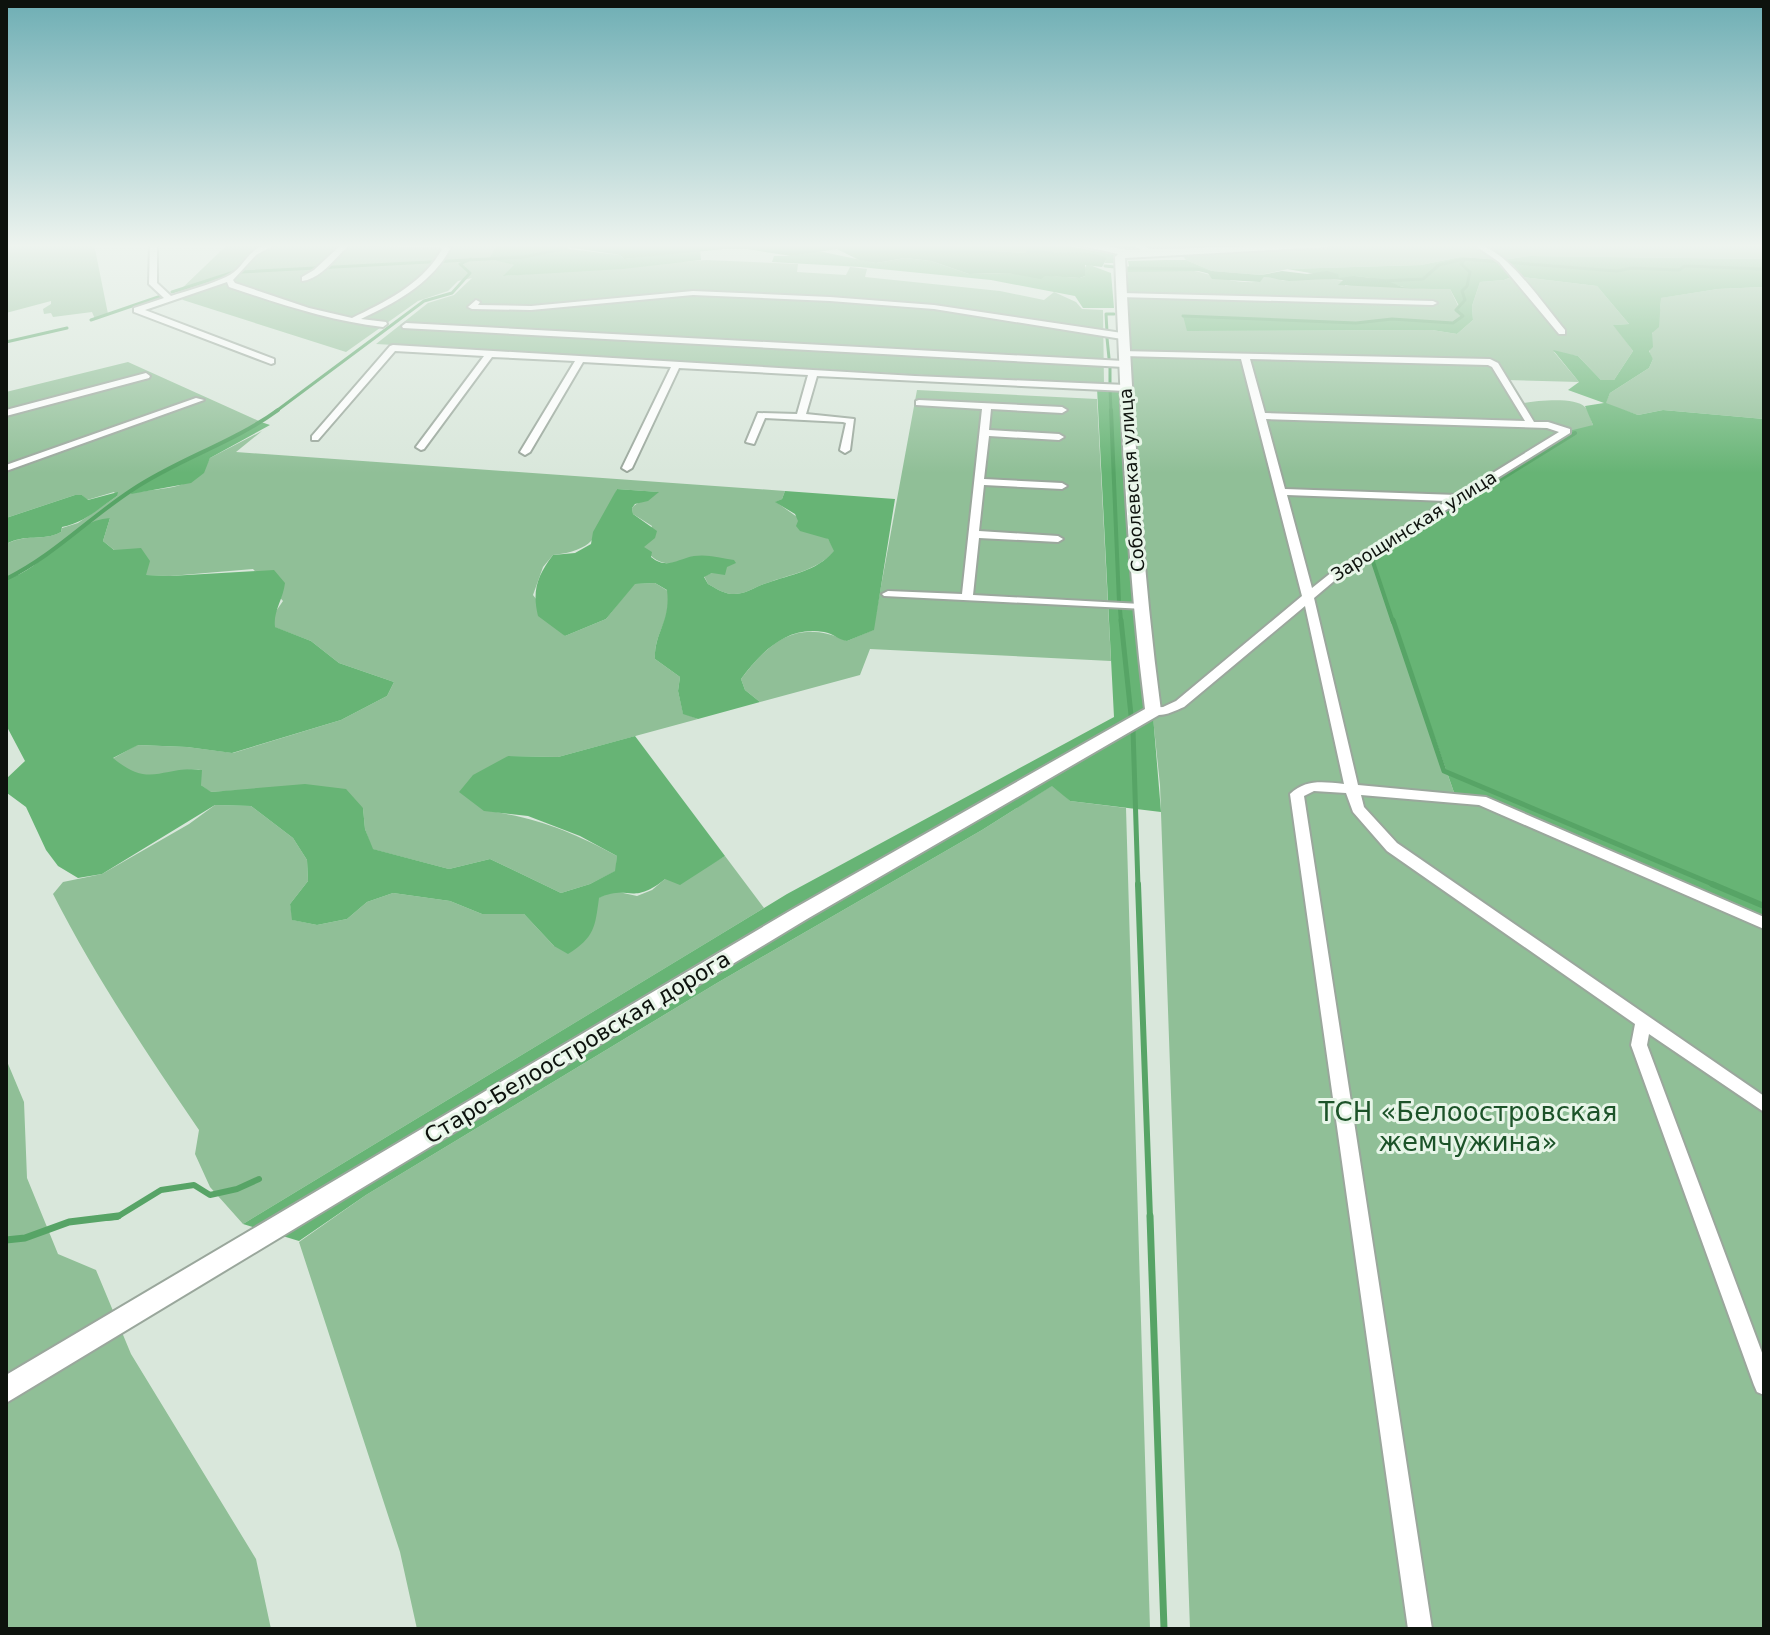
<svg xmlns="http://www.w3.org/2000/svg" width="1770" height="1635" font-family="'DejaVu Sans',sans-serif">
	<rect width="100%" height="100%" fill="#d9e7db"/>
	<path fill="#90bf97" d="M6 244H94L108 314 95 319 92 312 53 317 51 313 44 314 43 309 51 304V301L6 313Z
		M228 244H498L490 259 515 265 505 276 706 260 798 264 797 272 846 275 850 267 867 269 865 277 1000 291 1044 300 1054 292 1076 302 1082 309 1103 310 1104 385 376 344 428 303 454 295 472 278 458 281 448 291 418 301 346 352 183 300 177 293Z
		M1149 244H1764V259L1530 256 1502 260 1460 257 1421 265 1288 269 1261 275 1212 271 1186 260 1178 250 1156 251Z
		M1125 272C1147 272 1183 267 1203 273 1227 279 1232 283 1259 282L1264 277H1275L1283 281 1321 278 1345 281V286L1358 284 1450 289 1463 316 1453 323H1438L1392 319 1355 323 1184 316 1188 331 1432 330 1457 334 1473 320 1472 306 1480 282 1504 280 1514 276 1597 286 1629 324 1614 325 1633 351 1614 380H1601L1578 356 1554 352 1579 382 1506 380 1519 404C1532 401 1575 396 1585 407 1589 411 1591 420 1593 425L1369 553 1456 798 1481 800 1764 923V1629H1190L1160 785 1148 670Z
		M1764 287V419L1663 410 1638 415 1605 404 1610 393 1649 368 1653 359C1640 343 1665 317 1660 298L1718 289Z
		M128 362 261 422 133 489 132 493C166 487 195 491 210 458L262 431 236 452 785 491 782 499 776 502 828 539 835 551C816 571 791 574 767 583 753 587 746 595 731 594 723 593 715 588 708 584L704 576 712 573 711 556C681 556 665 577 643 547L652 526 633 514 632 508C637 501 649 501 658 492L617 489C599 529 601 550 553 555L543 567 533 595 565 636 606 619 634 584 655 583 668 591C671 624 654 631 655 659L680 677 678 691 683 713 698 719 558 757 508 756 484 810C537 818 571 831 617 856L616 871 590 884 561 893 490 859 449 869 372 849 365 829 363 808 259 789 210 792 201 785V770C180 767 156 782 135 774 127 771 119 763 112 759L137 745 187 747 233 753 341 720 387 696 394 682 339 663 311 641 274 627V614L283 601 253 569 170 576 145 575 103 541 110 518 6 579V544C28 533 41 542 61 532L62 528 78 523 117 496 114 492 87 500 82 495H75L6 518V392Z
		M917 390 1097 399 1111 661 870 649 860 675 760 702 745 690 741 679C770 640 799 618 847 641L873 630Z
		M1053 785 1070 801 1126 808 1150 1629H417L400 1552 299 1242 366 1195 717 983 982 830Z
		M215 805 251 806 293 838 307 860 308 881 290 904 293 920 317 925 347 919 367 902 393 893 450 901 482 914H524L554 946 598 898 614 891 637 896 652 890 665 879 711 864 725 856 764 908 243 1224 210 1187 195 1154 199 1130C147 1054 95 976 53 894L63 882 102 874 189 824Z
		M6 1059 24 1102 27 1178 58 1254 96 1270 131 1354 256 1559 271 1629H6V1404L23 1391 6 1377Z"/>
	<path fill="#67b475" d="M498 244H577L567 246 568 249 620 255 624 259 700 250 701 260 623 269 503 276 514 265 489 259Z
		M952 244H1059L1099 252 1109 250 1079 244H1149L1156 251 1122 252 1115 263H1105L1106 258 1030 250 1025 253 965 249Z
		M818 251 876 263 905 258 931 261 969 274 1007 273 1080 278 1085 276 1083 271 1087 264 1111 273 1114 308H1083L1075 296 991 280 860 267 772 262 774 256H791Z
		M1530 256 1764 259V287L1718 289 1661 298 1659 327 1652 333 1653 347 1649 351 1653 359 1649 368 1610 393 1606 403 1638 415 1663 410 1764 419V923L1481 800 1456 798 1371 556 1565 432 1593 425 1585 406 1604 403 1568 390 1579 382 1553 350 1578 356 1601 380H1614L1633 351 1613 325 1629 324 1597 286 1514 276 1504 280 1480 282 1472 306 1473 320 1457 334 1432 330 1187 331 1183 316 1355 323 1392 319 1438 323H1453L1463 317 1456 310 1459 306 1450 289C1433 289 1419 289 1404 287 1384 284 1367 272 1345 279L1287 269 1421 265 1460 257 1502 260Z
		M1167 260H1186L1212 271 1125 272 1129 266 1128 261Z
		M1097 388 1126 389 1161 812 1070 801 1052 786 982 830 717 983 366 1195 299 1241 243 1224 787 894 1114 717Z
		M261 422 270 425 210 458 204 473 191 483 131 494 133 489Z
		M617 489 659 492 648 501 635 504 632 508 633 514 657 531 655 538 644 547 652 552 651 557C667 570 677 559 694 556 708 554 721 558 734 560L736 563 727 567 725 575 712 573 704 577 708 584C715 588 723 593 731 594 746 595 753 587 767 583 791 574 816 572 834 551L828 539 800 531 796 526 798 521 795 514 775 502 782 499 785 491 895 499 874 630 847 641C838 640 833 633 824 632 787 625 761 652 741 679L745 690 760 702 698 719 683 714 678 691 680 677 655 659C654 632 671 622 667 590L655 583 635 584 606 619 565 636 538 616C532 591 537 576 553 555L575 553 591 544 593 532Z
		M118 492 117 496C99 508 84 523 62 527L61 532C42 542 26 533 6 544V518L75 495H82L88 500Z
		M110 518 103 541 114 550 141 548 150 561 146 575 170 576 274 570 285 583C283 600 273 611 275 627L311 641 339 663 394 682 387 696 341 720 232 753 187 747 138 745 113 758C151 790 162 765 202 770L201 785 211 792 305 784 346 789 363 808 365 829 373 849 449 869 490 859 561 893 590 884 615 871 617 856 580 836 528 816 484 811 459 792 473 775 508 756 558 757 635 736 725 856 680 885 665 879C632 906 629 884 599 898 595 927 595 937 568 954L554 946 524 914H482L450 901 393 893 367 902 347 919 317 925 292 920 290 904 308 881 307 860 293 838 251 806 215 805 102 874 78 878 58 866 46 850 26 807 7 793 6 779 25 761 6 725V579C45 570 70 520 110 518Z"/>
	<path fill="#57a466" d="M577 244H952L965 249 1025 253 1032 245C1056 260 1081 246 1107 258L1102 267 1085 265V276L1080 278 1045 276 1041 279 1007 273 969 274 931 261 905 258 876 263 859 260 837 249 791 256 747 249H724L624 259 620 255 567 247Z
		M1212 271 1261 275 1282 271 1307 274 1327 271 1338 274 1339 278 1354 276 1383 279 1402 287 1422 289 1338 285 1343 280C1324 278 1308 280 1289 281 1280 281 1274 277 1264 277L1260 282 1212 279 1208 273Z"/>
	<g fill="none" stroke-linecap="round" stroke-linejoin="round">
		<path stroke="#57a466" stroke-width="3" d="M1105 266 1115 267
			M1122 268 1197 269 1216 274
			M241 272 524 257 567 248
			M1381 281 1423 279 1439 265 1464 259 1617 271 1632 268 1679 270 1685 266 1764 269
			M172 292 234 272
			M1183 316 1356 323 1392 319 1453 323 1463 316 1456 310 1465 300 1462 291 1467 286 1470 272 1461 264 1464 260
			M91 320 164 295
			M1107 332 1106 314H1114
			M1107 338 1109 358
			M6 342 67 328
			M1110 367V387
			M1110 388 1111 412
			M275 412 424 301 452 293 470 273 460 264 471 259"/>
		<path stroke="#57a466" stroke-width="4" d="M1111 410 1119 602
			M6 579C53 556 89 518 132 490 178 459 233 443 278 410
			M1120 609 1121 622
			M1393 622 1372 559 1575 433"/>
		<path stroke="#57a466" stroke-width="5" d="M1121 620 1131 715
			M1393 620 1444 771 1717 886
			M1133 730 1138 886"/>
		<path stroke="#57a466" stroke-width="6" d="M1138 884 1150 1218
			M1712 884 1764 906
			M105 1218 117 1217 161 1190 194 1185 210 1195 237 1189 259 1179"/>
		<path stroke="#57a466" stroke-width="7" d="M1150 1216 1164 1629
			M6 1240 25 1238 69 1222 118 1216"/>
		<g stroke="#9aa79c" stroke-width="4">
			<path id="minor" d="M150 244H157V283L171 296C189 290 209 285 226 277 247 268 246 244 276 244L256 255 233 280 235 283 309 308 352 318C385 302 424 283 442 249L441 247 372 246 369 244H446L450 249C432 283 395 303 361 319L386 322 387 324 383 327C330 321 280 304 229 287L227 282 145 310 274 359V363L271 364 134 312V308L164 298 149 284Z
				M342 244H350C336 257 321 279 302 281V277L314 270Z
				M1132 244H1141L1155 252 1148 254Z
				M1473 244C1504 244 1545 307 1565 330V334H1559L1499 262Z
				M693 291 830 297 934 305 1122 333 1126 336 1122 339 934 309 830 301 693 295 531 310 472 309 468 307 476 300 480 302 478 305 531 306Z
				M1121 293 1433 301 1437 303 1433 305 1118 297 1117 295Z
				M406 323 1124 361 1128 364 1124 367 403 328 402 326Z
				M393 345 915 376 1126 385 1131 388 1126 391 817 376 806 414 854 419 850 450 845 453 840 450 846 423 843 422 765 418 754 444 746 442 758 413 797 414 808 375 679 368 632 468 627 471 622 468 671 367 583 362 530 452 525 455 520 452 575 361 492 357 424 449 421 450 416 447 484 356 395 351 318 440H312V436L390 346Z
				M1120 351 1490 359 1498 363 1534 422H1548L1570 429V433L1340 576 1314 598 1358 785 1486 797 1764 917V929L1479 805 1361 795 1364 807 1397 843 1764 1096V1112L1649 1034 1647 1045 1764 1358V1395L1757 1392 1754 1385 1631 1045 1635 1024 1387 851 1353 812 1346 793 1314 791 1304 796 1432 1629H1408L1290 794C1306 779 1323 782 1344 784L1305 606 1184 707C1172 712 1158 720 1147 711L1148 708 1163 707 1176 701 1302 596 1241 359 1123 356 1119 353ZM1250 359 1488 365 1492 367 1525 421 1265 413ZM1266 419 1547 428 1559 432 1457 495 1285 489ZM1287 495 1447 501 1332 572 1312 588Z
				M146 373 150 376 149 378 6 416V410Z
				M196 398 204 400 6 471V465Z
				M919 400 1062 407 1067 410 1062 413 991 409 989 430 1059 434 1064 437 1059 440 989 436 984 479 1062 483 1067 486 1062 489 984 485 979 531 1058 536 1063 539 1058 542 979 538 973 595 1141 604 1147 607 1145 609 884 596 882 594 888 591 962 594 982 409 916 405V401Z"/>
		</g>
		<g stroke="#9aa79c" stroke-width="4">
			<path id="tertiary" d="M1074 244H1093L1128 250 1332 244 1327 247 1125 258C1133 409 1141 561 1161 711L1159 715 807 919 6 1403V1375L793 909 1145 709C1126 559 1121 408 1115 257L1118 254Z"/>
		</g>
		<use href="#minor" fill="#fff" fill-rule="evenodd"/>
		<use href="#tertiary" fill="#fff" fill-rule="evenodd"/>
	</g>
	<linearGradient id="sky" x2="0" y2="1"><stop stop-color="#6eaeb4"/><stop offset="0.52" stop-color="#eef4ef"/><stop offset="1" stop-color="#eef4ef" stop-opacity="0"/></linearGradient>
	<rect width="1770" height="473" fill="url(#sky)"/>
	<g text-anchor="middle" stroke-width="6" stroke-linejoin="round" paint-order="stroke">
		<g font-size="18" fill="#0d120d" stroke="#e7f5e8">
			<text transform="translate(1132 480) rotate(-94)" y="6">Соболевская улица</text>
			<text transform="translate(1414 526) rotate(-32)" y="6">Зарощинская улица</text>
		</g>
		<g font-size="22" fill="#0d120d" stroke="#e7f5e8">
			<text transform="translate(577 1047) rotate(-31)" y="8">Старо-Белоостровская дорога</text>
		</g>
		<g font-size="26" fill="#1c5329" stroke="#e7f5e8">
			<text x="1468" y="1121">ТСН «Белоостровская<tspan x="1468" dy="30">жемчужина»</tspan></text>
		</g>
	</g>
	<rect width="1770" height="1635" fill="none" stroke="#0d120d" stroke-width="16"/>
</svg>
